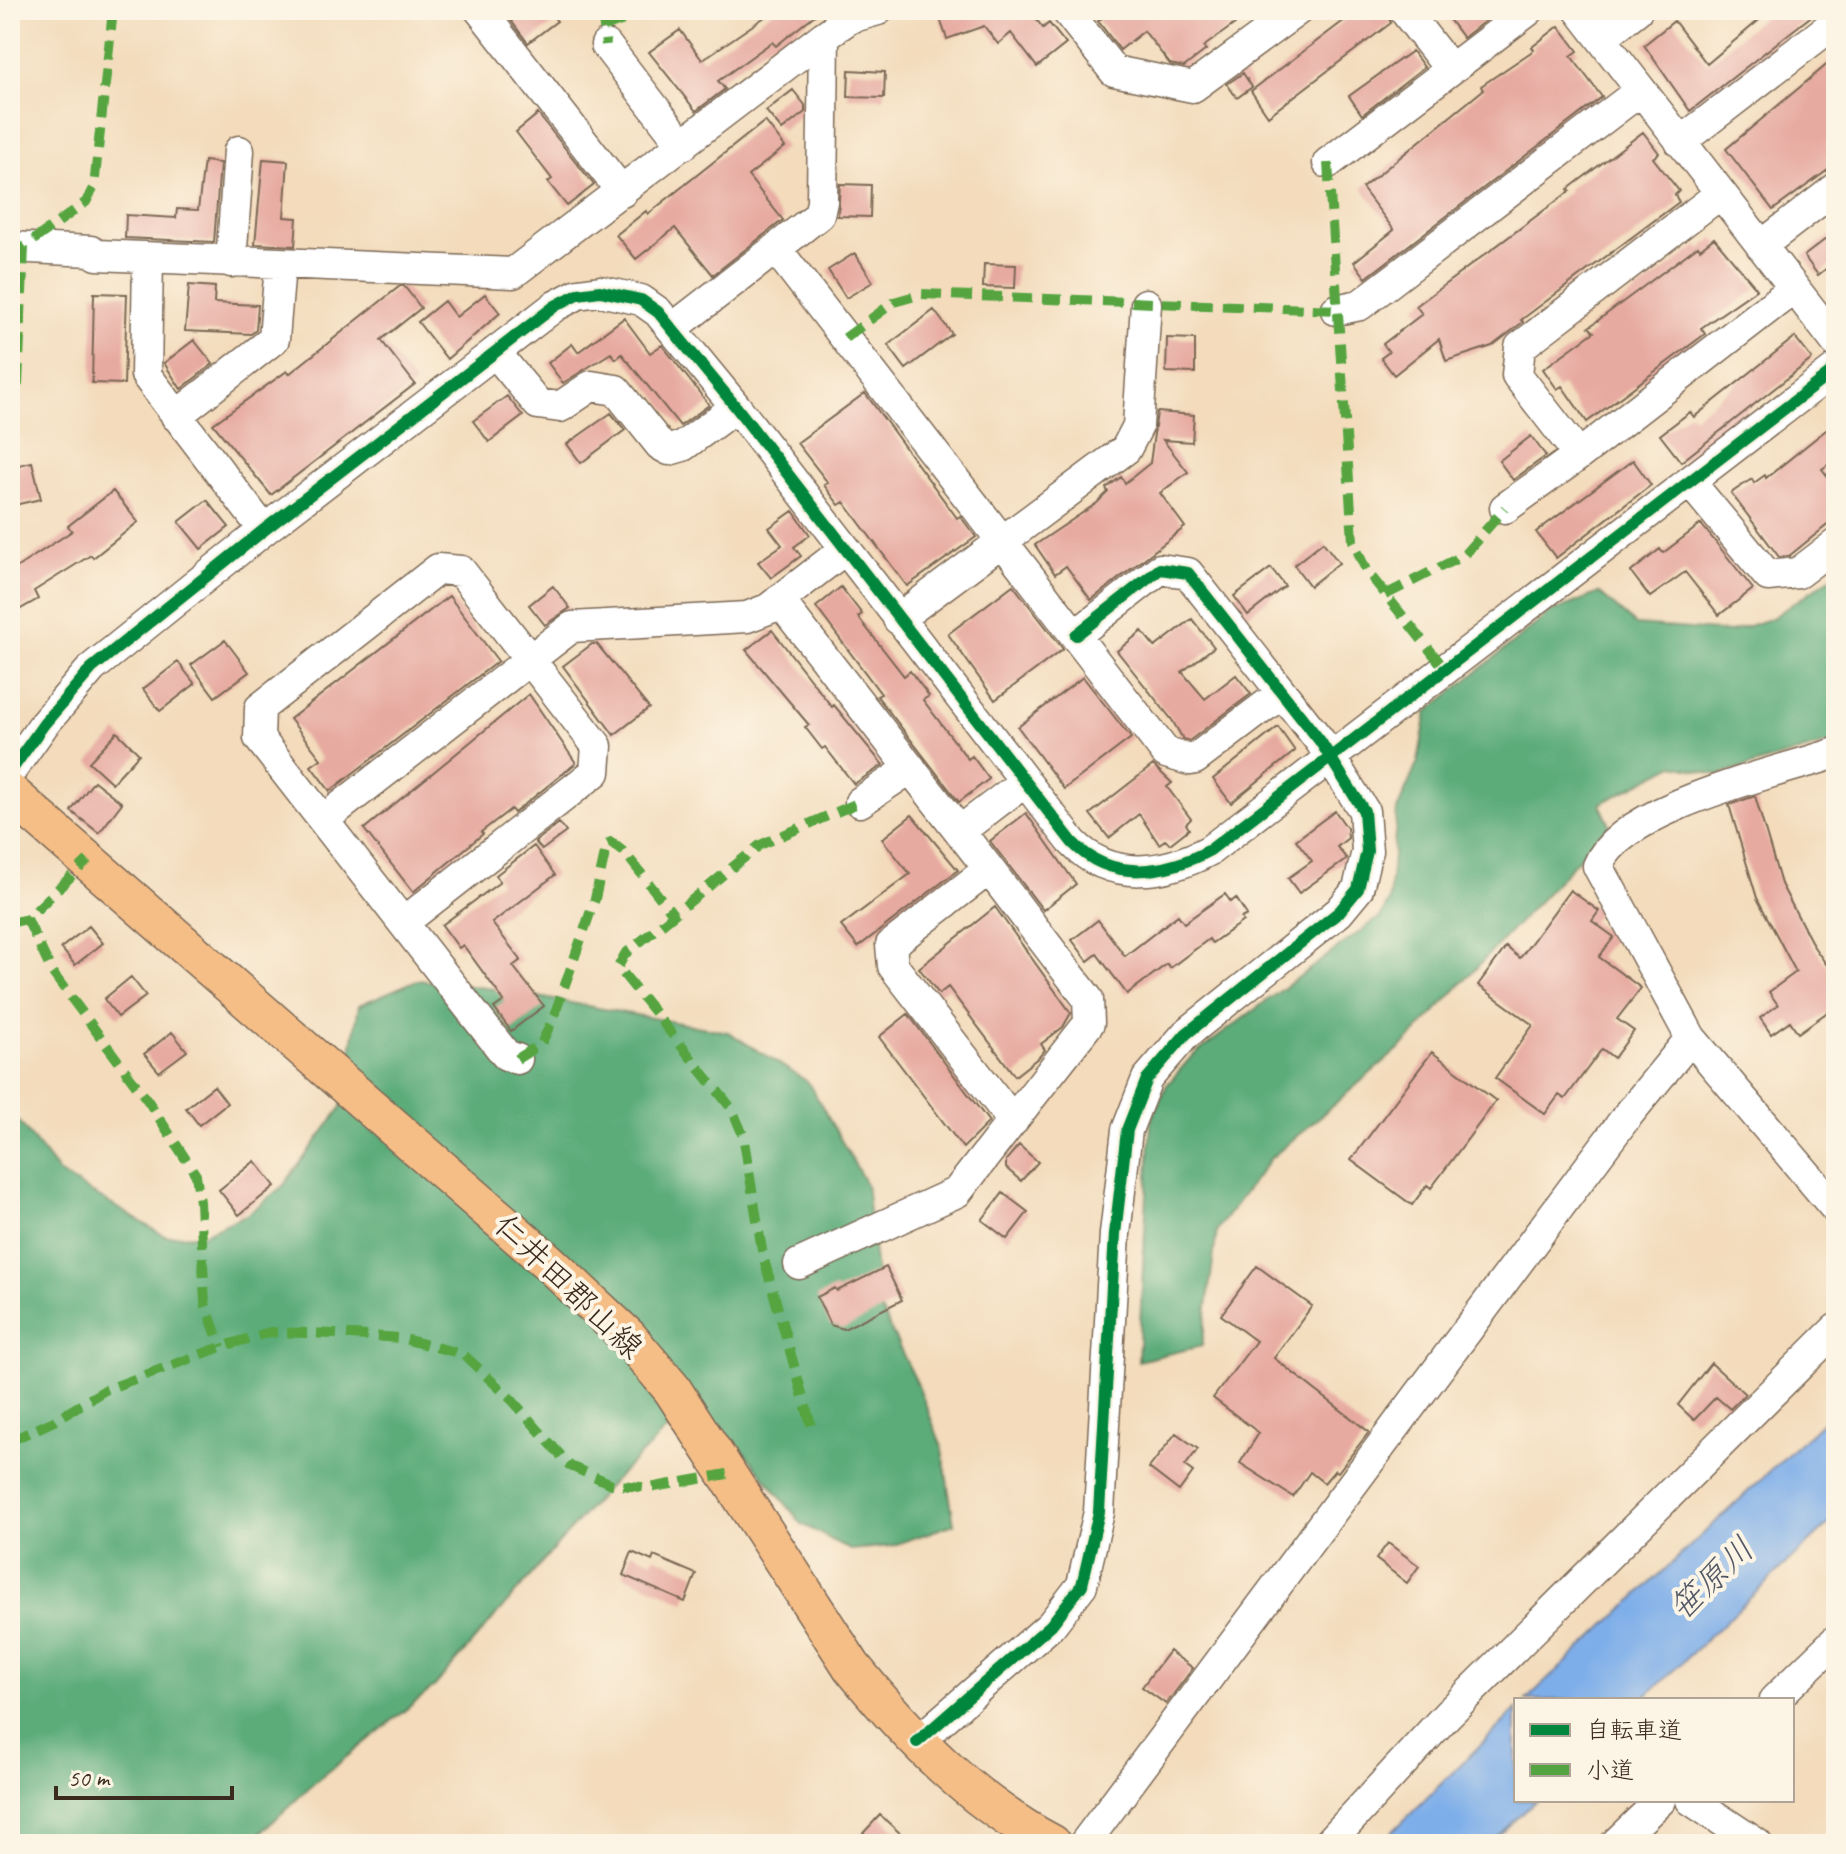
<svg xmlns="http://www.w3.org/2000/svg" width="1846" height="1854" font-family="Caveat,'Klee One',sans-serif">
	<rect width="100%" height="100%" fill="#fcf5e5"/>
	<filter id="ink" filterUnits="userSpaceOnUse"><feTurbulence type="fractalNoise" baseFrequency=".0125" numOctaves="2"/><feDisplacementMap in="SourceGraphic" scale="16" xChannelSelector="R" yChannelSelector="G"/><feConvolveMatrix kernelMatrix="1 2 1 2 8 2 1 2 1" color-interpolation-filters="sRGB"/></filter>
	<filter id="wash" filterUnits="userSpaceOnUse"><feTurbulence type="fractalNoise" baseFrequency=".006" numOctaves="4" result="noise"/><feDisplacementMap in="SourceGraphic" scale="32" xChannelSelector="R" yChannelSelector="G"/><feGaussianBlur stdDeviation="1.8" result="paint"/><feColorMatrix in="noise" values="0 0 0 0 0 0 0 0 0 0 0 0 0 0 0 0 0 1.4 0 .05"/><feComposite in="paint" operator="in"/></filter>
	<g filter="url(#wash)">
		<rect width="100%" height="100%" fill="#f3dbbb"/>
		<path fill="#5cac79" stroke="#4c6b4c" stroke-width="2" d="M1836 574V741L1719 775 1674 765 1600 804 1610 825 1407 1042 1270 1159 1217 1230 1202 1346 1138 1361 1151 1120 1167 1085 1191 1057 1381 916 1389 901 1397 810 1418 762 1427 712 1551 612 1599 593 1636 625 1731 632 1772 618Z
			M417 980 495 989 728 1032 808 1082 866 1184 880 1308 917 1383 942 1447 954 1524 891 1546 850 1550 802 1524 745 1453 713 1422 680 1417 612 1482 434 1687 314 1783 249 1844H10V1110L60 1174 165 1236 201 1235 248 1214 283 1186 341 1108 359 1005Z"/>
		<path fill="#7eaee9" stroke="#5c6c84" stroke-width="2" d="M1836 1409V1517L1642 1700H1526Z
			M1516 1710V1800H1536L1489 1844H1380Z"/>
		<g id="blocks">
			<path fill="#e7aaa1" d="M503 10H548L557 21 528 43Z
				M775 10H821L776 46 772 42 718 81 725 89 696 111 649 52 680 30 702 60Z
				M937 10H1029L1043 28 1049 23 1066 44 1037 67 1011 33 998 44 984 26 947 39Z
				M1113 10H1254L1203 47 1206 50 1184 67 1170 64 1144 31 1120 50 1098 21Z
				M1358 10H1385L1391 23 1268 116 1251 91Z
				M1442 10H1499L1463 38Z
				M1771 10H1819L1690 111 1644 45 1674 21 1707 64Z
				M1559 26 1578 51 1571 56 1602 97 1366 278 1354 262 1394 230 1362 188 1483 90 1481 86 1534 50 1532 47Z
				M1412 51 1424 67 1362 115 1349 96Z
				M1836 57V164L1773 210 1726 149Z
				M849 70 885 72 884 98 848 97Z
				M1243 73 1252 87 1237 98 1227 84Z
				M793 90 805 105V112L782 130 766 111Z
				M538 114 594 185 567 206 548 182 552 179 516 132Z
				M765 121 785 147 748 176 783 220 713 275 675 228 636 259 616 235 646 211 648 214Z
				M1643 132 1659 153 1653 158 1679 191 1675 195 1679 202 1521 320 1523 322 1492 346 1446 361 1439 339 1394 375 1381 358 1389 352 1383 344 1422 314 1416 306 1570 191 1568 189Z
				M263 159 288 161 284 217 297 218 295 246 255 244Z
				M204 161 220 163 214 242 125 238 126 215 176 218 177 209 198 210Z
				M840 184 871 185 870 217 838 216Z
				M1836 231V261L1818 275 1804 256Z
				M1714 238 1757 289 1701 328 1705 334 1587 422 1562 386 1557 389 1543 369 1594 332 1589 327 1698 246 1700 249Z
				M855 253 873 282 846 298 828 270Z
				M984 264 1016 265 1015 288 983 287Z
				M189 285 215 287 214 303 258 305 256 330 251 334 185 331Z
				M400 286H404L421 308 381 340 415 384 271 495 213 424 287 371 289 374Z
				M94 293 127 294 124 384 92 383Z
				M485 294 500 313 447 359 418 322 444 301 456 317Z
				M934 310 952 334 906 369 888 345Z
				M624 318 650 353 662 345 709 405 680 426 622 354 616 359 611 353 563 383 548 363 572 344 578 352Z
				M1795 337 1812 359 1681 462 1660 435 1690 412 1694 417Z
				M1167 338 1195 339V373L1166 372Z
				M194 340 213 364 181 389 164 363Z
				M865 393 957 518 960 516 976 537 907 586 844 502 839 505 824 485 828 483 797 443Z
				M507 396 523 416 489 442 473 421Z
				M1157 412 1194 415 1192 442 1163 440 1188 472 1160 493 1185 527 1091 600 1066 566 1055 574 1035 545 1097 503 1108 492 1106 488 1121 477 1125 483 1150 463Z
				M611 413 625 430 581 463 567 444Z
				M1836 422V467L1832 462 1822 469 1836 487V518L1789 556 1779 557 1731 493 1752 479 1754 483 1765 475 1766 478Z
				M1531 436 1546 456 1513 480 1499 461Z
				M1633 460 1651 485 1556 558 1536 532Z
				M32 462 41 499 10 506V467Z
				M113 491 138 522 93 558 91 555 34 591 38 599 10 615V572L72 531 68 526Z
				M207 500 229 527 201 549 179 522Z
				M793 511 810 535 794 547 801 556 771 578 758 562 782 545 769 528Z
				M1701 524 1753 589 1719 615 1685 572 1650 597 1631 572 1660 549 1663 553Z
				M1323 542 1339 563 1310 586 1294 565Z
				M1271 568 1285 586 1248 615 1234 596Z
				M1013 585 1063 649 995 700 948 634Z
				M553 586 570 608 545 625 529 605Z
				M841 587 862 614 858 617 904 676 910 671 929 696 923 700 968 759 972 756 989 779 959 802 877 696 881 694 816 607Z
				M449 596 498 661 330 791 311 766 321 759 290 719Z
				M1192 619 1214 647 1182 672 1205 699 1236 675 1251 694 1189 741 1183 739 1172 720 1117 651 1142 631 1155 647Z
				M772 630 832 707 834 705 883 765 854 784 825 747 822 749 805 727 809 725 746 650Z
				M225 640 249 672 215 697 191 665Z
				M592 644H597L649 708 614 735 563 666Z
				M178 662 195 684 160 711 143 689Z
				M1083 677 1131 738 1064 789 1018 727Z
				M529 694 576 763 514 813 511 809 481 832 483 834 413 892 364 829Z
				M1278 727 1295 751 1231 803 1213 779Z
				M117 732 139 754 112 783 89 762Z
				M1153 765 1172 783 1167 787 1191 819 1186 824 1189 829 1170 844 1165 840 1159 844 1139 814 1109 838 1090 814Z
				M94 781 122 803 99 833 71 811Z
				M1755 796 1781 884 1814 947 1836 978V1006L1798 1033 1790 1021 1771 1034 1760 1018 1778 1005 1769 992 1796 972 1757 898 1729 805Z
				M1335 811 1347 828 1348 838 1337 847 1347 859 1299 893 1288 878 1312 861 1296 840Z
				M1026 813 1076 884 1043 910 990 841Z
				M912 815 958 870 858 947 841 926 910 874 882 839Z
				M559 823 566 832 542 850 535 842Z
				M534 846 555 875 492 923 521 960 513 966 544 1006 511 1031 494 1008 504 1001 463 945 459 948 442 925 500 882 496 875Z
				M1570 890 1599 911 1592 921 1614 937 1599 957 1641 988 1617 1019 1634 1031 1614 1058 1602 1049 1565 1099 1559 1095 1545 1114 1495 1078 1533 1025 1478 985 1506 947 1520 958Z
				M1225 894 1231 902 1236 898 1247 915 1241 918 1243 921 1212 943 1209 939 1170 968 1167 964 1127 994 1097 954 1088 961 1072 940 1098 920 1125 956 1178 915 1184 923Z
				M995 907 1071 1013 1063 1027 1041 1044 1045 1050 1039 1057 1015 1076 948 987 939 994 919 968Z
				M89 926 103 943 75 965 61 948Z
				M131 977 146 996 118 1017 104 999Z
				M908 1014 989 1122 963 1148 879 1037Z
				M172 1032 187 1051 159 1072 144 1054Z
				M1432 1052 1496 1101 1431 1188 1427 1185 1412 1205 1351 1160Z
				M214 1086 227 1103 199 1125 186 1108Z
				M1019 1145 1038 1162 1021 1181 1006 1168V1160Z
				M255 1161 275 1186 239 1215 219 1190Z
				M1003 1193 1028 1212 1007 1239 982 1220Z
				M1257 1266 1312 1306 1274 1358 1369 1432 1338 1472 1335 1470 1324 1483 1310 1472 1293 1497 1240 1463 1259 1433 1213 1398 1256 1341 1221 1315Z
				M886 1267 902 1300 844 1329 830 1325 817 1297 835 1288 837 1291Z
				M1711 1363 1745 1394 1730 1409 1716 1397 1694 1420 1678 1405Z
				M1176 1433 1198 1449 1185 1466 1193 1472 1179 1491 1149 1468Z
				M1388 1543 1419 1566 1407 1583 1376 1559Z
				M632 1552 652 1561 654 1556 696 1574 685 1602 623 1575Z
				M1169 1651 1193 1668 1166 1704 1142 1687Z
				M880 1815 912 1844H853Z"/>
		</g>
	</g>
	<g filter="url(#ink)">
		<use href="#blocks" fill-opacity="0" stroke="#7b6855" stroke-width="2"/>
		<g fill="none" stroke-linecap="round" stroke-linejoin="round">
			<g stroke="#7b6855" stroke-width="33">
				<path id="minor" d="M480 10 622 192
					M1066 10 1114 71 1193 87 1298 10
					M1404 10 1450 69
					M1579 10 1836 342
					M1601 38 1637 10
					M606 45 683 145
					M1680 142 1836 22
					M1328 163 1529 10
					M1761 246 1836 188
					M10 247 91 251 97 255 513 273 824 36 850 18 878 10
					M777 250 1166 753 1190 760 1195 759 1282 693
					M148 258 146 375 264 530
					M231 262 239 151
					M1336 310 1360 305 1641 90
					M673 328 819 215 822 202 824 36
					M495 352 538 404 560 407 591 386 616 390 660 445 669 450 683 446 736 407
					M176 416 274 339 280 265
					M1579 455 1517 375 1520 347 1720 194
					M1690 482 1768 576 1798 573 1836 544
					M1505 508 1579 455 1793 289
					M779 600 989 869 891 945 893 966 1013 1121
					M898 619 1126 449 1138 426 1146 304
					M1836 753C1779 772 1620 807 1598 866L1691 1038 1836 1209
					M10 772 44 724 92 668 264 530 555 306 578 294 600 291 641 300 658 312 736 407 1072 842C1111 883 1166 874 1210 850L1836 369
					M860 802 911 768
					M323 820 572 627 747 617 768 609 844 550
					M960 831 1024 782
					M404 922 595 772 597 746 461 571 438 569 260 708 259 738 506 1055 517 1059
					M799 1264 957 1192 1089 1023 1088 999 989 869
					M1774 1700 1836 1640
					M917 1742 1051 1625 1082 1585 1099 1512 1115 1234 1127 1130 1147 1079 1186 1034 1339 912 1358 889 1367 851 1364 811 1320 741 1188 573 1160 569 1076 635
					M1691 1800 1757 1844
					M1084 1844 1627 1116 1691 1038
					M1328 1844 1447 1715 1836 1329
					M1615 1844 1661 1800"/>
			</g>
			<g stroke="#7b6855" stroke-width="41">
				<path id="major" d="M10 793 547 1261 628 1337 672 1389 852 1667C909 1737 972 1802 1052 1844"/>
			</g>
			<use href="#minor" stroke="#fff" stroke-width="30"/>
			<use href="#major" stroke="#f6be87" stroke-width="38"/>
			<path stroke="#54a441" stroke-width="10" stroke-dasharray="20 10" stroke-linecap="butt" d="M602 10 606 45
				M604 27 652 10
				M1328 163 1353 541 1366 570 1445 669
				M845 338 894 302 922 294 1336 310
				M10 414 18 384 24 247 86 202 94 187 113 10
				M1385 595 1464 555 1505 508
				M27 919 52 972 148 1101 196 1175 200 1202 205 1303 221 1347
				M10 923 27 919 88 860
				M517 1059 541 1044 553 1019 595 899 607 844 611 842 625 853 673 914
				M811 1425 763 1256 743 1135 732 1109 618 967 625 954 760 845 860 802
				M10 1441 54 1421 105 1390 221 1347 270 1332 336 1334 400 1338 463 1354 512 1400 570 1466 612 1484 649 1488 727 1474"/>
			<g stroke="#fcf5e5" stroke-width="17">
				<path id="cycleway" d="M10 772 44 724 92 668 264 530 555 306 578 294 600 291 641 300 658 312 736 407 1072 842C1111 883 1166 874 1210 850L1836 369
					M917 1742 1051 1625 1082 1585 1099 1512 1115 1234 1127 1130 1147 1079 1186 1034 1339 912 1358 889 1367 851 1364 811 1320 741 1188 573 1160 569 1076 635"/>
			</g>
			<use href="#cycleway" stroke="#00873e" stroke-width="12"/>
		</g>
	</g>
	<g text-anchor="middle" stroke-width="8" stroke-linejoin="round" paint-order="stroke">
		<g font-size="32" fill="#3b2a1e" stroke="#fcf5e5">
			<text transform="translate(569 1286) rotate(44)" y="11">仁井田郡山線</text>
		</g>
		<g font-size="34" font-style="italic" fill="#525865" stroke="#fcf5e5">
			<text transform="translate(1711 1578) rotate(-44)" y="12">笹原川</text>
		</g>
	</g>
	<rect width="1846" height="1854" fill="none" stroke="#fcf5e5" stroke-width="40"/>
	<rect x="1514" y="1698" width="280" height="104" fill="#fcf5e5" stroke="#afa495" stroke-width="2"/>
	<rect x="1530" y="1724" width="40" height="12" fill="#00873e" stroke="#afa495" stroke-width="2"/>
	<text x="1586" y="1738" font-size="24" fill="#3b2a1e">自転車道</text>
	<rect x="1530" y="1764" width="40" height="12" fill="#54a441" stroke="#afa495" stroke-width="2"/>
	<text x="1586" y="1778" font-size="24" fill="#3b2a1e">小道</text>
	<path d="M56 1786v12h176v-12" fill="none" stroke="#3b2a1e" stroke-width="4"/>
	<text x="68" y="1786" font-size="24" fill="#3b2a1e" stroke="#fcf5e5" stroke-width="6" paint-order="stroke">50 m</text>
</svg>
